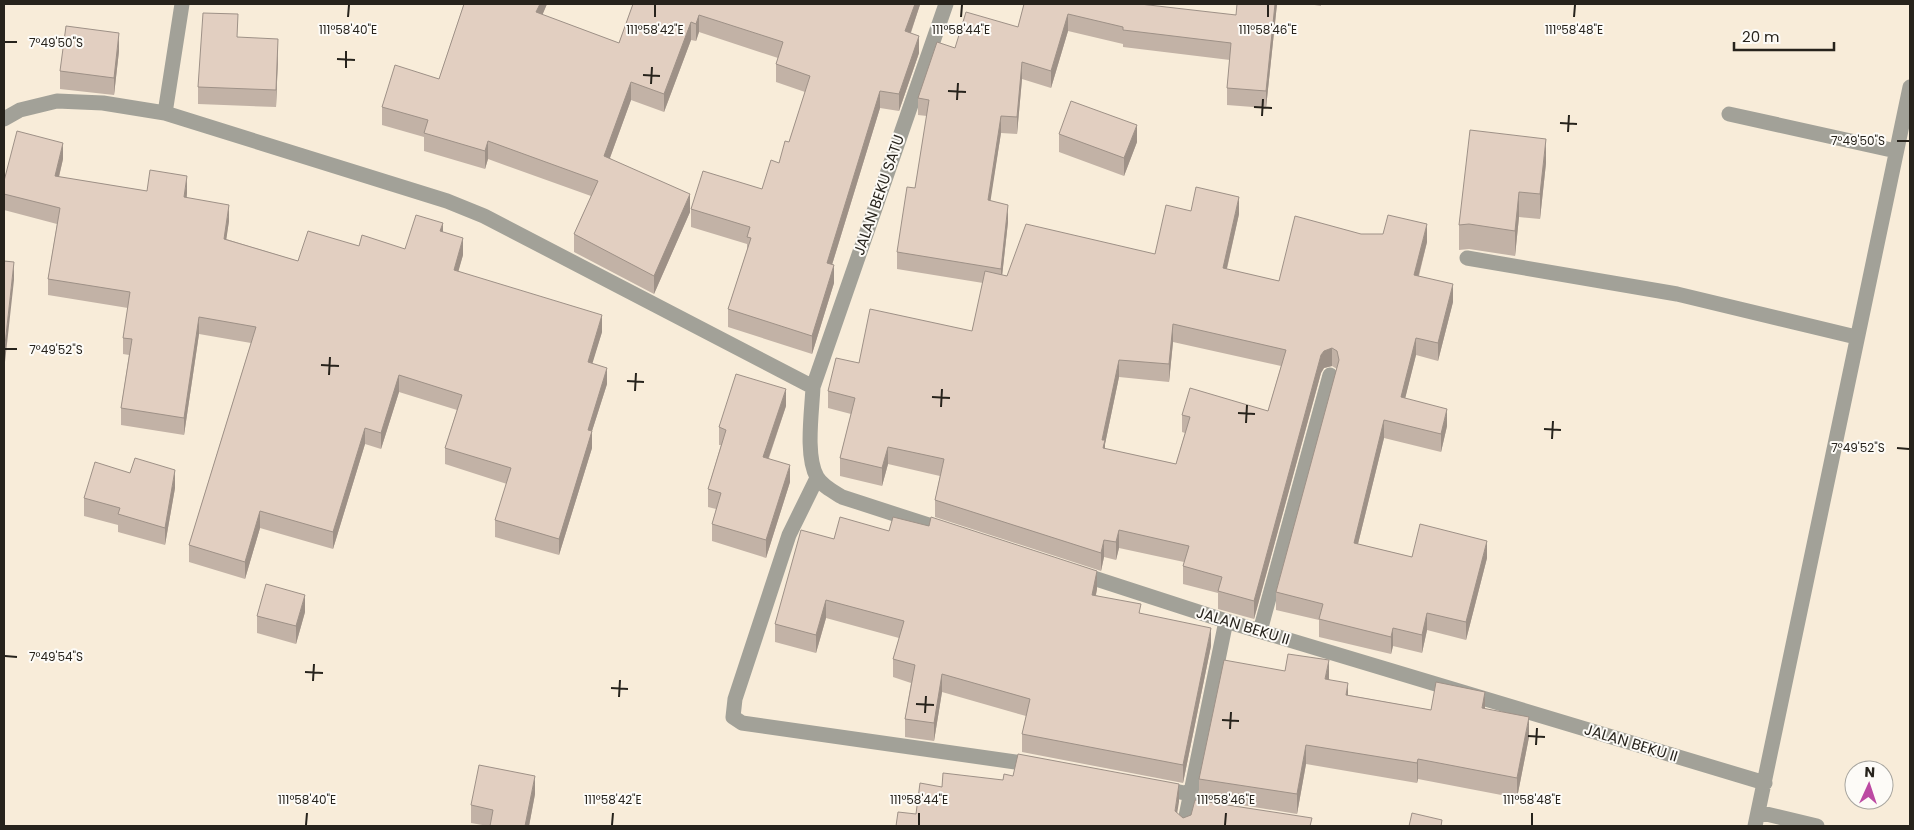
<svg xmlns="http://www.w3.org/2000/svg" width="1914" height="830" font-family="Poppins,sans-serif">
	<rect width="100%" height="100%" fill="#f8ecd9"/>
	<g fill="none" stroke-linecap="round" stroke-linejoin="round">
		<path stroke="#a2a198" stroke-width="15" d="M946 4 813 387C812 411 805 456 817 477 822 486 834 492 842 497L947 531
			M165 113 182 4
			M1729 114 1896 151
			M4 119 20 110 57 101 103 103 165 113 447 201 484 216 813 387
			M1467 258 1677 294 1856 337
			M817 478 789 535 735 699 733 717 742 723 1036 765
			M1078 573 1226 621 1765 783
			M1260 631 1330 375
			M1159 788 1190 794
			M1758 812 1817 826
			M1184 826 1226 621
			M1755 826 1910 87"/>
	</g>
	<path fill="#c2b2a6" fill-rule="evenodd" d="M464 4H547L542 15 619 43 633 4H920L911 33 919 53 899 111 880 108 832 265 834 283 812 354 728 327V309L747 250V244L691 227V209L762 189 779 163 789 142 805 92 776 82V64L778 58 699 32 696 41 691 40 664 112 631 100 610 158 690 212 654 294 574 252V234L591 196 488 159 485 169 424 151V137L382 125V107L439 79Z
		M1024 4 1236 15 1277 4 1266 108 1227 105V88L1230 60 1123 47V44L1068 31 1051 88 1022 79 1017 134 1001 133 990 200 1008 222 1002 275 1007 276 1155 254 1191 211 1239 214 1227 269 1279 281 1361 234 1427 242 1419 276 1453 302 1438 361 1416 355 1405 398 1447 426 1441 452 1384 438 1358 544 1412 557 1487 558 1466 640 1427 630 1422 653 1393 646 1391 654 1319 637V620L1276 610V592L1337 369 1332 366 1324 368 1321 373 1254 619 1218 609V593L1183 584V566L1184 562 1119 548 1116 560 1104 557 1101 571 935 517V500L940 476 888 464 882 486 840 476V458L851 414 828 408V391L859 363 972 331 983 283 897 269V252L915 188 927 116 918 115V98L955 48 1018 27ZM1173 342 1281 366 1268 411 1182 415V432L1185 433 1176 464 1105 449V444L1119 377 1169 382Z
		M1308 4H1321V6Z
		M238 37 278 57 276 107 198 104V87Z
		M119 51 114 95 60 89V71Z
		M1059 134 1137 142 1124 176 1059 152Z
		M63 159 59 177 147 191 187 193V198L229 221 226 239 298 261 359 246 405 249 443 232 463 255 458 271 602 332 592 363 607 384 592 431V448L559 555 495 537V520L507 484 445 464V448L457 410 399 392 381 449 365 444 333 549 260 528 245 579 189 562V545L251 343 199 334 184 435 121 425V408L129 355 123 354V338L128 308 48 295V279L57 224 4 210V181Z
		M1546 163 1540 219 1519 217 1515 256 1469 249 1459 250V225Z
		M786 406 769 458 790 482 766 558 712 541V524L716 509 708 507V489L721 445H719V427Z
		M175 488 165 545 118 532V525L84 516V498Z
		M834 539 1097 589 1096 595 1141 614 1211 646 1183 783 1022 752V734L1026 716 942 692 934 741 905 737V719L911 683 893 677V659L899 638 826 618 816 653 775 642V624Z
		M305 612 296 644 257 633V616Z
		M1329 679 1348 695 1431 710 1485 709 1529 737 1517 798 1418 779 1417 783 1306 764 1297 814 1199 798V779Z
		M535 794 529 826H488L471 823V805Z"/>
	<path fill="#9e9187" d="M540 4H547L536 30V12Z
		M915 4H920V5L905 49V31Z
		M1275 4H1277L1266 108V91Z
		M1068 14V31L1051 88V71Z
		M699 15V32L696 41V24Z
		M691 22V40L664 112V94Z
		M119 33V51L114 95V78Z
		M919 36V53L899 111V94Z
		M278 39V57L276 107V90Z
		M1022 62V79L1017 134V117Z
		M631 82V100L604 174V156Z
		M880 91V108L827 281V263Z
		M1001 116V133L988 217V200Z
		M1137 125V142L1124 176V158Z
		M1546 139V163L1540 219V194Z
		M488 141V159L485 169V151Z
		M63 143V159L55 193V176Z
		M187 176V193L184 214V197Z
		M1519 192V217L1515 256V231Z
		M690 194V212L654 294V276Z
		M1239 197V214L1223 285V268Z
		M229 205V221L224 255V239Z
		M1008 205V222L1001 286V269Z
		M443 223V240L440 231Z
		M1427 224V242L1414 293V275Z
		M463 238V255L454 287V270Z
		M14 262V280L4 371V354Z
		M834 265V283L812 354V336Z
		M1453 284V302L1438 361V343Z
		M602 315V332L588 378V362Z
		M199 317V334L184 435V418Z
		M1173 324V342L1169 382V364Z
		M1416 338V355L1401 415V397Z
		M1332 348V366L1324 368 1321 373 1254 619V601L1321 355 1324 351Z
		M1119 360V377L1105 444V458L1102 440Z
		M607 368V384L592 431V448L559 555V539L588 430Z
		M399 375V392L381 449V433Z
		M786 389V406L763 474V457Z
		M1447 409V426L1441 452V434Z
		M1384 420V438L1354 560V543Z
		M365 428V444L333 549V532Z
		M888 447V464L882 486V468Z
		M790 465V482L766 558V540Z
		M175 470V488L165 545V528Z
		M260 511V528L245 579V562Z
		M1119 530V548L1116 560V542Z
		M1104 540V557L1101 571V553Z
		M1487 541V558L1466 640V622Z
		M1097 571V589L1092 613V595Z
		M305 595V612L296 644V626Z
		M826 600V618L816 653V635Z
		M1427 613V630L1422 653V635Z
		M1211 628V646L1183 783V765Z
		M1393 628V646L1391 654V637Z
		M1329 660V680L1325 679Z
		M942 674V692L934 741V723Z
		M1348 683V702L1346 695Z
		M1485 692V712L1482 708Z
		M1529 717V737L1517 798V778Z
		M1306 745V764L1297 814V794Z
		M1418 759V779L1417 783V763Z
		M535 776V794L529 826H525Z
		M1179 784V802L1175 826V811Z"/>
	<path fill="#e2cfc1" stroke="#9e9187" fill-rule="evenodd" d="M464 4H540L536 12 619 43 633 4H915L905 31 919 36 899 94 880 91 827 263 834 265 812 336 728 309 751 238 747 237 750 227 691 209 703 171 762 189 771 160 779 163 785 141 789 142 810 76 776 64 783 42 699 15 696 24 691 22 664 94 631 82 604 156 690 194 654 276 574 234 598 181 488 141 485 151 424 133 428 120 382 107 395 65 439 79Z
		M1024 4H1140L1236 15 1237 4H1275L1266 91 1227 88 1231 43 1123 30V27L1068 14 1051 71 1022 62 1017 117 1001 116 988 200 1008 205 1001 269 897 252 907 187 915 188 929 100 918 98 937 42 955 48 966 12 1018 27Z
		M203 13 238 14 237 37 278 39 276 90 198 87Z
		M66 26 119 33 114 78 60 71Z
		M1071 101 1137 125 1124 158 1059 134Z
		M1470 130 1546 139 1540 194 1519 192 1515 231 1469 224 1459 225Z
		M17 131 63 143 55 176 147 191 150 170 187 176 184 197 229 205 224 239 298 261 308 231 359 246 362 235 405 249 416 215 443 223 440 231 463 238 454 270 602 315 588 362 607 368 588 430 592 431 559 539 495 520 511 468 445 448 462 395 399 375 381 433 365 428 333 532 260 511 245 562 189 545 256 327 199 317 184 418 121 408 132 339 123 338 130 292 48 279 60 208 4 194V181Z
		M1196 187 1239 197 1223 268 1279 281 1295 216 1361 234H1383L1388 215 1427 224 1414 275 1453 284 1438 343 1416 338 1401 397 1447 409 1441 434 1384 420 1354 543 1412 557 1420 524 1487 541 1466 622 1427 613 1422 635 1393 628 1391 637 1319 619 1323 604 1276 592 1339 360 1337 351 1332 348 1324 351 1321 355 1254 601 1218 591 1222 577 1183 566 1189 546 1119 530 1116 542 1104 540 1101 553 935 500 944 459 888 447 882 468 840 458 855 398 828 391 836 358 859 363 870 309 972 331 985 271 1007 276 1026 224 1155 254 1166 205 1191 211ZM1173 324 1286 350 1268 411 1190 388 1182 415 1190 417 1176 464 1103 448 1105 440H1102L1119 360 1169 364Z
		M4 261 14 262 4 354Z
		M736 374 786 389 763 457 790 465 766 540 712 524 721 493 708 489 726 430 719 427Z
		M135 458 175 470 165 528 118 514 120 508 84 498 95 462 130 473Z
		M840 517 889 531 893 517 929 526 931 517 1097 571 1092 595 1141 604 1139 613 1211 628 1183 765 1022 734 1030 699 942 674 934 723 905 719 915 665 893 659 904 621 826 600 816 635 775 624 801 530 834 539Z
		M266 584 305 595 296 626 257 616Z
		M1288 654 1329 660 1325 679 1348 683 1346 695 1431 710 1436 682 1485 692 1482 708 1529 717 1517 778 1418 759 1417 763 1306 745 1297 794 1199 779 1224 660 1285 671Z
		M1018 754 1179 784 1175 811 1183 818 1191 815 1195 800 1312 818 1310 826H896L898 812 916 814 920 783 942 787 943 773 1003 780 1004 774 1013 776Z
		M479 765 535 776 525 826H490L493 810 471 805Z
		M1412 813 1442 820 1441 826H1409Z"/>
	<path fill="none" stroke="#27231c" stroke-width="2" d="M348 17 349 5M655 17V5M961 17 962 5M1268 17V5M1574 17 1575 5M5 42H17M337 59 355 60M346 68V51M643 75 660 76M651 84 652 67M948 91 966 92M957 100 958 83M1254 107 1272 108M1262 116 1263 99M1560 123 1577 124M1568 132 1569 115M1897 141H1909M5 349H17M321 365 339 366M329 375 330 357M627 381 644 382M635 391 636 373M932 397 950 398M941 407 942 389M1238 413 1255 414M1246 423 1247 405M1544 429 1561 430M1552 439 1553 421M1897 448 1909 449M5 656 17 657M305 672 323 673M313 681 314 664M611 688 628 689M619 697 620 680M916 704 934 705M925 713 926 696M1222 720 1239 721M1230 729 1231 712M1528 736 1545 737M1536 745 1537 728M306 825 307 813M612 825 613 813M919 825V813M1225 825 1226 813M1532 825V813"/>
	<g text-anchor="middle" stroke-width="4" stroke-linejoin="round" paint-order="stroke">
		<g font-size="15" fill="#27231c" stroke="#fdfbf7">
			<text transform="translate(879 195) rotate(-71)" y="5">JALAN BEKU SATU</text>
			<text transform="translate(1243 626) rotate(17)" y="5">JALAN BEKU II</text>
			<text transform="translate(1631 743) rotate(17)" y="5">JALAN BEKU II</text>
		</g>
	</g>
	<g font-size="12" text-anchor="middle" fill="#27231c" stroke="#fdfbf7" stroke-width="4" stroke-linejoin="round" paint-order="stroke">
		<text x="348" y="34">111°58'40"E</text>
		<text x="655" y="34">111°58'42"E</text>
		<text x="961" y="34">111°58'44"E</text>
		<text x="1268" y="34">111°58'46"E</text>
		<text x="1574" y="34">111°58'48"E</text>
		<text x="56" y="47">7°49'50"S</text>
		<text x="1858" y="145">7°49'50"S</text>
		<text x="56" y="354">7°49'52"S</text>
		<text x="1858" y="452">7°49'52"S</text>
		<text x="56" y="661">7°49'54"S</text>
		<text x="307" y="804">111°58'40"E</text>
		<text x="613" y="804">111°58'42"E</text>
		<text x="919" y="804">111°58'44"E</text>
		<text x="1226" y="804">111°58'46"E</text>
		<text x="1532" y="804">111°58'48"E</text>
	</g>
	<rect width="1914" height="830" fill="none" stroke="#27231c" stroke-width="10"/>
	<g transform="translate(1869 785) rotate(3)"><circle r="24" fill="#fdfbf7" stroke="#a7a59f"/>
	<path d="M0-4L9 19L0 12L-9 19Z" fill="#bc49a2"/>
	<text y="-8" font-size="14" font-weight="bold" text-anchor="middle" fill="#27231c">N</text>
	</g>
	<path d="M1734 42v8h100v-8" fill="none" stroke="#27231c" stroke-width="2.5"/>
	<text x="1742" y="42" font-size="15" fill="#27231c" stroke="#fdfbf7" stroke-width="4" paint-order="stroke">20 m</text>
</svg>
